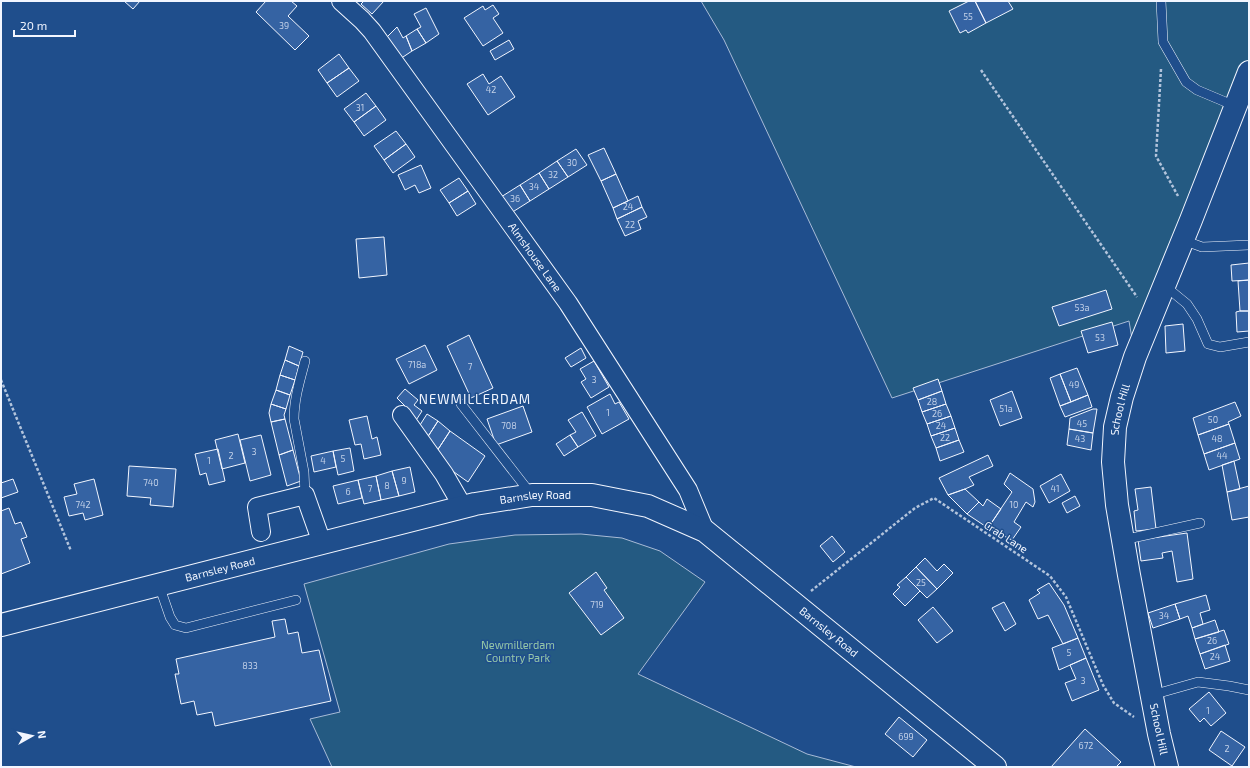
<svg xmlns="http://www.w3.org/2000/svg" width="1250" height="768" font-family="'Exo 2',sans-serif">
	<rect width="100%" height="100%" fill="#1f4e8c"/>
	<path fill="#245a82" stroke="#a8bbd7" d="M701 1H1249V72L1135 357 1129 321 892 398 724 40Z
		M581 534 622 538 660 551 705 582 638 674 807 754 856 767H332L310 719 340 712 304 584 449 544 515 535Z"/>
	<path fill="#3563a3" stroke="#f2f6ff" d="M124 1H140L133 9Z
		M266 1H291L297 6 288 16 309 36 295 50 256 12Z
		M364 1H384L372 14 361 4Z
		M969 1H975L986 23 968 33 966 30 960 33 949 11Z
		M975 1H1008L1013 9 986 23Z
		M493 5 499 14 493 18 503 33 483 46 464 18 483 6 485 10Z
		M426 8 439 34 426 43 417 29 421 27 414 14Z
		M397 27 403 38 406 36 412 51 400 59 387 37Z
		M417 29 426 43 412 51 406 36Z
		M509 40 514 49 495 60 490 51Z
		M339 54 349 68 327 83 318 70Z
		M349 68 359 81 337 97 327 83Z
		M483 74 489 84 501 76 515 97 488 115 467 84Z
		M366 93 376 106 354 122 344 109Z
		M376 106 386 120 364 136 354 122Z
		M396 131 406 144 384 160 374 146Z
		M406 144 415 157 393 173 384 160Z
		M604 148 616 174 601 181 588 155Z
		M576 149 587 165 568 177 557 161Z
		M557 161 568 177 549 189 539 173Z
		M421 165 431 188 419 193 415 185 405 190 398 175Z
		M539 173 549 189 530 201 520 185Z
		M616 174 628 201 613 208 601 181Z
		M459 178 468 191 449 203 440 190Z
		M520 185 530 201 511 213 501 197Z
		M468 191 476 204 457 216 449 203Z
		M638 196 642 207 617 219 613 208Z
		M642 207 647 217 638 221 641 229 625 236 617 219Z
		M384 237 387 275 359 278 356 239Z
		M1249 263V280L1232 281 1231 265Z
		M1249 280V311H1240L1238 281Z
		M1106 290 1112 309 1059 326 1052 307Z
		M1240 311H1249V331L1237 332 1236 312Z
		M1112 322 1118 345 1088 353 1081 331Z
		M1183 324 1185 351 1166 353 1165 326Z
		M469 335 493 388 471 398 447 346Z
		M425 345 437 370 409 384 396 359Z
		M289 346 303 352 299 366 285 360Z
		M581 348 586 358 571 367 565 358Z
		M285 360 299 366 295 380 280 375Z
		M594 361 609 387 591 398 581 382 586 379 580 369Z
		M1077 368 1088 395 1071 402 1060 374Z
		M1060 374 1071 402 1060 406 1050 378Z
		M280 375 295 380 290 395 276 390Z
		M938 379 942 391 918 400 913 388Z
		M405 389 418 400 414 405 422 411 413 425 403 409 405 406 397 398Z
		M276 390 290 395 286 409 271 404Z
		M942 391 946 404 922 412 918 400Z
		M1012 391 1022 418 1000 426 990 400Z
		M610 394 615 404 619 402 629 419 602 434 587 407Z
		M1088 395 1092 407 1065 417 1060 406Z
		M1235 402 1241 416 1228 422 1229 424 1198 435 1193 418Z
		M271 404 286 409 284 415 285 419 271 422 269 413Z
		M946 404 951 416 927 424 922 412Z
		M523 406 532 432 496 445 487 419Z
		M1093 409H1097L1093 433 1069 429 1070 418Z
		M582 412 596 436 578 447 570 435 576 432 568 420Z
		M427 414 438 421 427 438 422 432 420 425Z
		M367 416 372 439 377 437 381 455 364 459 361 444 355 445 349 420Z
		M951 416 955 428 931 436 927 424Z
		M285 419 293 450 279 455 271 422Z
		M438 421 450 431 433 457 427 438Z
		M1229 424 1235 443 1204 454 1198 435Z
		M955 428 959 440 936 448 931 436Z
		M1069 429 1093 433 1091 450 1067 445Z
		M450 431 485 456 468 482 433 457Z
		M238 434 245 463 222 469 215 440Z
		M261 435 271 475 250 481 240 440Z
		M570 435 578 447 564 456 556 444Z
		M959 440 964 452 940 461 936 448Z
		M1235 443 1240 459 1209 470 1204 454Z
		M350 448 354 471 338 475 333 451Z
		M218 449 225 481 209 485 206 473 200 475 195 454Z
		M293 450 301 481 287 486 279 455Z
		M333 451 336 467 314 472 311 456Z
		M988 455 993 466 969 477 974 485 965 489 948 495 939 478Z
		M1234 461 1240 489 1227 492 1222 465Z
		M129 466 176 469 173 507 150 505 151 498 127 496Z
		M410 467 415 492 399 496 392 471Z
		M392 471 399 496 381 500 376 476Z
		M1010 473 1033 489 1035 502 1033 507 1026 502 1014 522 1021 527 1012 540 988 528 1012 492 1004 484Z
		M1061 474 1070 491 1049 503 1040 486Z
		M376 476 381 500 364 504 358 480Z
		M13 479 18 492 1 498V483Z
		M94 479 103 515 85 520 83 513 69 516 64 497 77 494 74 484Z
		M358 480 362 498 338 504 333 486Z
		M1249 486V517L1232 520 1227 492Z
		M1151 487 1156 529 1136 531 1134 511 1138 510 1135 489Z
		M965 489 979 502 967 514 948 495Z
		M1075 496 1080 506 1067 513 1062 503Z
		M987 499 1001 509 988 528 967 514 979 502 983 506Z
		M9 508 15 524 21 522 27 537 21 539 30 563 1 574V511Z
		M1187 533 1193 579 1177 582 1172 551 1162 553 1163 558 1141 561 1138 540Z
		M832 536 845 552 833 562 820 546Z
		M925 558 937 571 944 564 953 573 937 589 916 567Z
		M916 567 937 589 927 598 906 577Z
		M596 572 607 588 604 590 624 618 601 635 569 593Z
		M906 577 920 591 905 606 893 594 900 587 897 585Z
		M1049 583 1064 605 1078 638 1063 644 1048 615 1038 619 1029 600 1040 593 1037 590Z
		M1206 595 1210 610 1200 613 1203 624 1192 628 1188 616 1180 619 1175 604Z
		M1004 602 1016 624 1005 631 992 608Z
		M1175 604 1180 619 1153 628 1148 613Z
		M933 607 953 631 937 643 918 620Z
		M285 619 288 634 298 632 302 653 319 650 331 701 215 726 212 712 197 715 194 701 181 704 175 674H179L176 659 275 637 272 621Z
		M1215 620 1219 632 1195 639 1192 628Z
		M1224 630 1229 644 1200 654 1195 639Z
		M1078 638 1086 658 1059 670 1052 648Z
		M1225 645 1230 661 1205 669 1200 654Z
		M1086 658 1099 690 1072 701 1065 683 1076 679 1070 665Z
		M1209 692 1226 713 1211 726 1204 718 1200 722 1189 709Z
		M899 717 927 740 913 757 885 734Z
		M1085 729 1121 762 1116 767H1051Z
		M1221 731 1245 747 1232 766 1209 750Z"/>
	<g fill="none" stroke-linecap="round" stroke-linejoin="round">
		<g stroke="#f2f6ff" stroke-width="10">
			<path id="lane" d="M1161 1 1163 42 1186 82 1197 90 1235 106
				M1183 240 1202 247 1249 245
				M1165 286 1187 304 1197 319 1208 344 1220 347 1249 342
				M461 404 531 494
				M305 495 304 472 294 419C294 399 300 380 305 361
				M1123 540 1200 523
				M159 585 170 617 175 625 186 628 296 600
				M1152 695 1198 682 1229 686 1249 690"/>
		</g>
		<g stroke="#f2f6ff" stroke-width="20">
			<g id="street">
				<path id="s1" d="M341 1 362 20 372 31 568 303 688 490 705 531"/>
				<path d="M402 415 444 474 463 507"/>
				<path d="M261 532 257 507 305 495 322 543"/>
			</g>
		</g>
		<g stroke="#f2f6ff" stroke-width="24">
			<g id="secondary">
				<path id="s2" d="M1167 767 1159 734 1129 575 1117 505 1113 462 1115 427 1122 397 1135 357 1191 220 1249 72"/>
			</g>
		</g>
		<g stroke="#f2f6ff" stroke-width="24">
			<g id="primary">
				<path id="s3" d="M1 625 475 504 532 495H592L648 506 705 531 995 767"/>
			</g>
		</g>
		<path stroke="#b3c4dc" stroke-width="2.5" stroke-dasharray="3 2" stroke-linecap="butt" d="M1161 69 1156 156 1178 196
			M981 70 1137 297
			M1 380 71 551
			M811 591 915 508 934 498 1050 576 1066 597 1103 685 1114 703 1134 717"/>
		<use href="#lane" stroke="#1f4e8c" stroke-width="9"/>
		<use href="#street" stroke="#1f4e8c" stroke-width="18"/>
		<use href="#secondary" stroke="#1f4e8c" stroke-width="22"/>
		<use href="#primary" stroke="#1f4e8c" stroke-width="22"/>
	</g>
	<g text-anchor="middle" stroke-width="3" stroke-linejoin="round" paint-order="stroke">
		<g font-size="9" fill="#c3d1e8">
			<text x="968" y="20">55</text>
			<text x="284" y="29">39</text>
			<text x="491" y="93">42</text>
			<text x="360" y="111">31</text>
			<text x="572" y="166">30</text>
			<text x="553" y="178">32</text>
			<text x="534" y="190">34</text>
			<text x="515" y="202">36</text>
			<text x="628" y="210">24</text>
			<text x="630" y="228">22</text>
			<text x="1082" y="311">53a</text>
			<text x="1100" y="341">53</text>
			<text x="417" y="368">718a</text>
			<text x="470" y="370">7</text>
			<text x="594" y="383">3</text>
			<text x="1074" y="388">49</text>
			<text x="932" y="405">28</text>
			<text x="1006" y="412">51a</text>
			<text x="608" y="416">1</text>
			<text x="937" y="417">26</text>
			<text x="1213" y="423">50</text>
			<text x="1082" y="427">45</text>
			<text x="509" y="429">708</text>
			<text x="941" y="429">24</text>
			<text x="945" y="441">22</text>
			<text x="1080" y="442">43</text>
			<text x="1217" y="442">48</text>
			<text x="254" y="455">3</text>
			<text x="231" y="459">2</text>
			<text x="1222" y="459">44</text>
			<text x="343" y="462">5</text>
			<text x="209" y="464">1</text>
			<text x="323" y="464">4</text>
			<text x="404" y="484">9</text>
			<text x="151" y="486">740</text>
			<text x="387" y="489">8</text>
			<text x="370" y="492">7</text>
			<text x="1055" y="492">41</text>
			<text x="348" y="495">6</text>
			<text x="83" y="508">742</text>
			<text x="1014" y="508">10</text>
			<text x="921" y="586">25</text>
			<text x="597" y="608">719</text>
			<text x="1164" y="619">34</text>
			<text x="1212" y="644">26</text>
			<text x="1069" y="656">5</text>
			<text x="1215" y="660">24</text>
			<text x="250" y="669">833</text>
			<text x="1083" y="684">3</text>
			<text x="1208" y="714">1</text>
			<text x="906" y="740">699</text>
			<text x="1086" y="749">672</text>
			<text x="1227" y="752">2</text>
		</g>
		<g font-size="11" fill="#f2f6ff" stroke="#1f4e8c">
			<text dy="4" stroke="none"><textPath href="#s1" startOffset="322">Almshouse Lane</textPath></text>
			<text dy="4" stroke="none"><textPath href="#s2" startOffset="363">School Hill</textPath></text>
			<text dy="4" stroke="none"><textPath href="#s3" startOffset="550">Barnsley Road</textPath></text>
			<text transform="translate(1006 537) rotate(33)" y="4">Crab Lane</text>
			<text dy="4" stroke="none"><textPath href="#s3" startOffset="226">Barnsley Road</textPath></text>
			<text dy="4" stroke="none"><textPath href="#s3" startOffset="886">Barnsley Road</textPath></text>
			<text transform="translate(1159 729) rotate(78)" y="4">School Hill</text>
		</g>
		<g font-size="11" fill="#97c8a6" stroke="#1f4e8c">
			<text x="518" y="649">Newmillerdam<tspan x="518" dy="13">Country Park</tspan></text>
		</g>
		<g font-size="13" letter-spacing="1" fill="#f2f6ff" stroke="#1f4e8c">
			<text x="475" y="404">NEWMILLERDAM</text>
		</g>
	</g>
	<rect width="1250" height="768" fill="none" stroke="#f2f6ff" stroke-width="4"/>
	<g transform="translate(32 736) rotate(82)" stroke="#1f4e8c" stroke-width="3" paint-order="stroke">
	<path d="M0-3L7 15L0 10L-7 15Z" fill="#f2f6ff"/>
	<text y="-6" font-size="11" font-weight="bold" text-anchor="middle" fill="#f2f6ff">N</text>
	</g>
	<path d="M14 30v6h61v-6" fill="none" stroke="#f2f6ff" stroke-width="2"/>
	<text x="20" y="30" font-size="12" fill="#f2f6ff" stroke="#1f4e8c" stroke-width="3" paint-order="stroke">20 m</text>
</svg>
